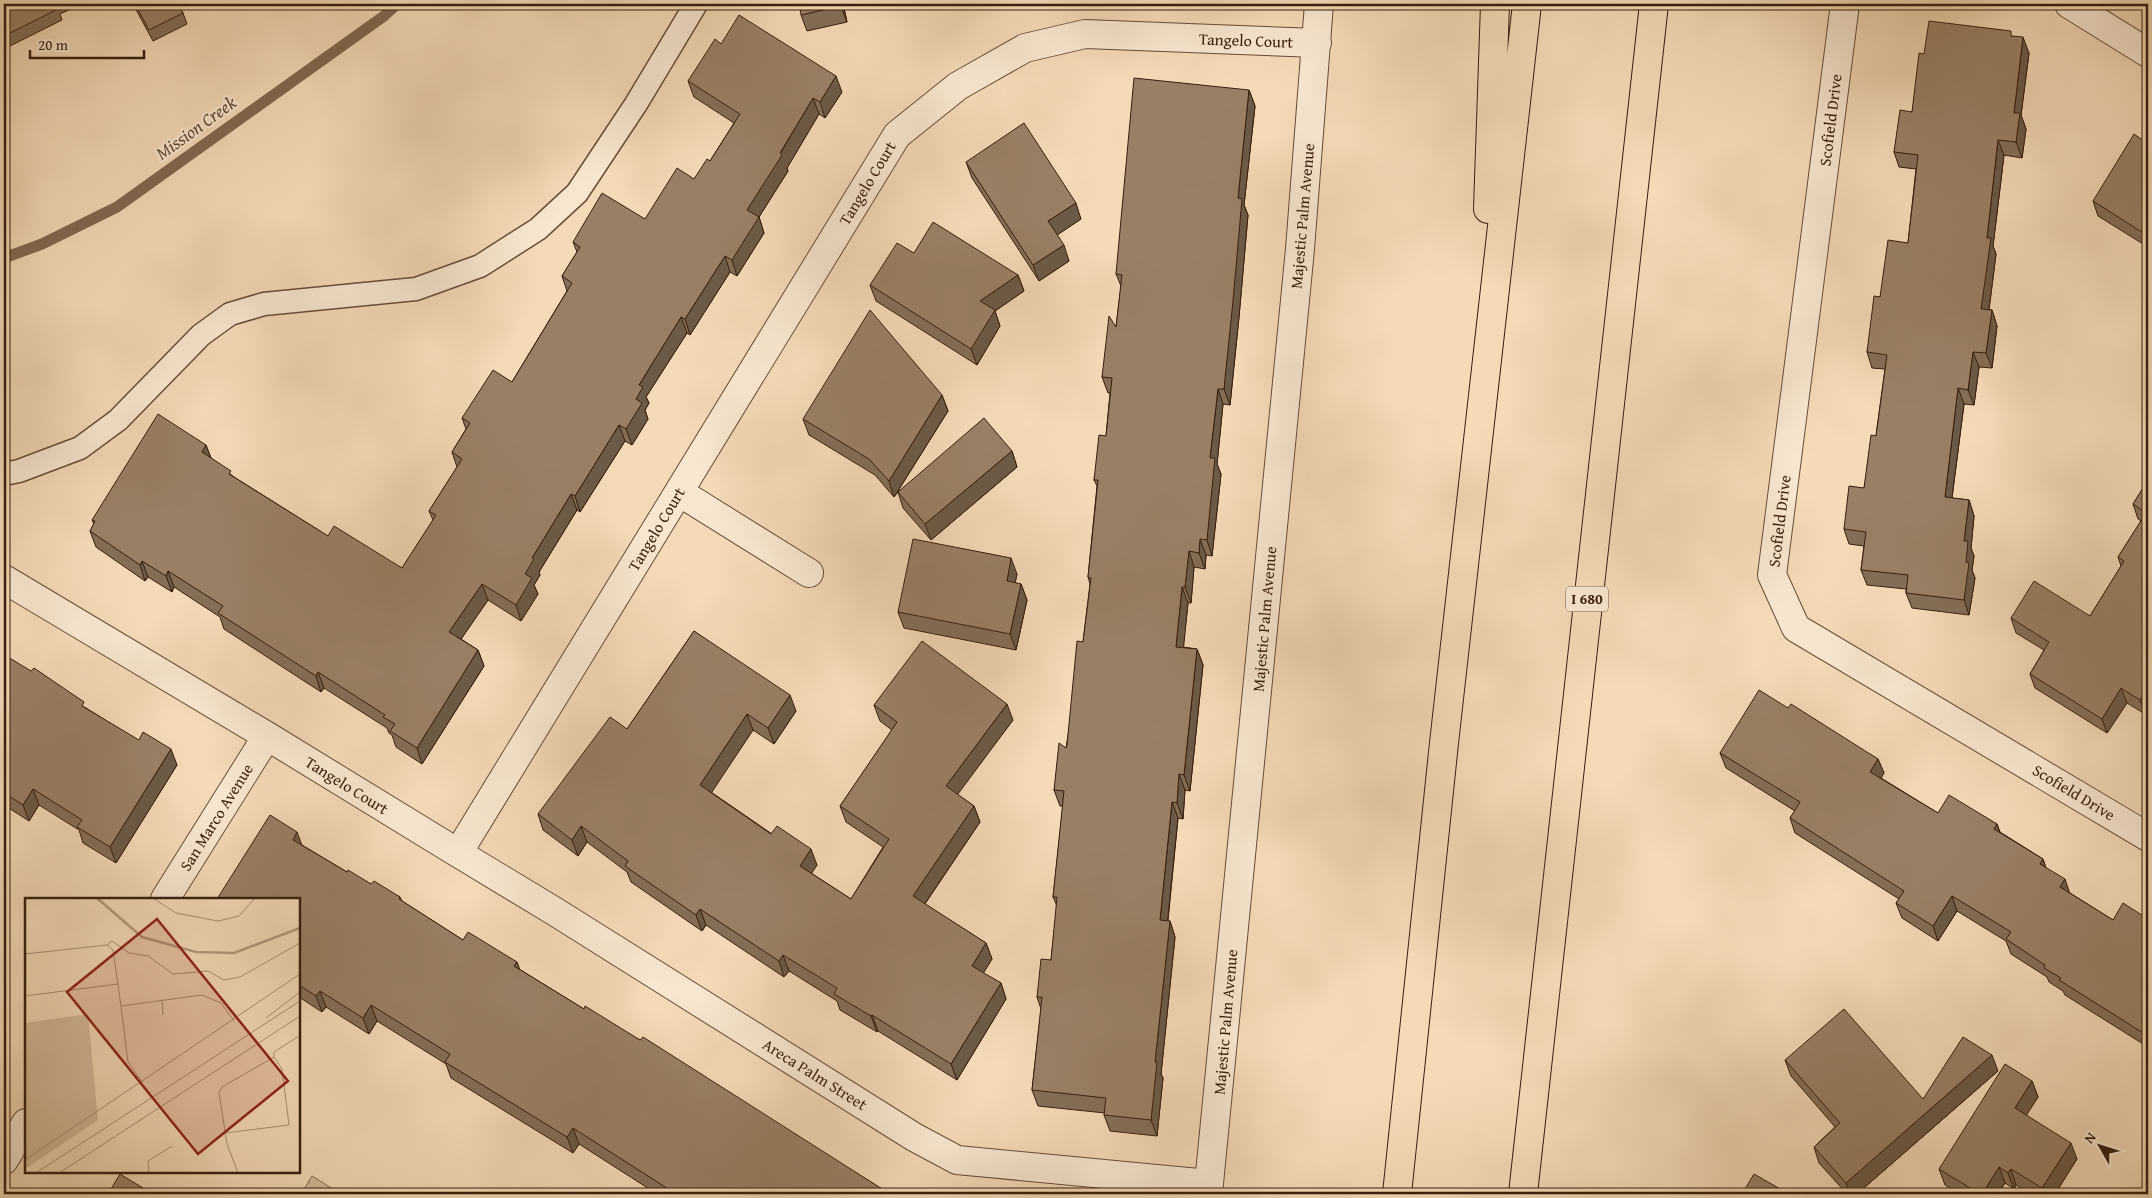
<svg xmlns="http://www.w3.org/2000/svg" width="2152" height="1198" font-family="'Gentium Book Plus',serif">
	<defs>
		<pattern id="grass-tufts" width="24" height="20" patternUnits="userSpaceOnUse" patternTransform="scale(1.25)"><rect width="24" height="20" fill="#d4ba9a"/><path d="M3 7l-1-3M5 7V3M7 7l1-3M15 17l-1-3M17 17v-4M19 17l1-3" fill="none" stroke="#b79f84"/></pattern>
	</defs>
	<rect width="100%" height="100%" fill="#f4dab7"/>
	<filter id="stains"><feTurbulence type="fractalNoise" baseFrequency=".004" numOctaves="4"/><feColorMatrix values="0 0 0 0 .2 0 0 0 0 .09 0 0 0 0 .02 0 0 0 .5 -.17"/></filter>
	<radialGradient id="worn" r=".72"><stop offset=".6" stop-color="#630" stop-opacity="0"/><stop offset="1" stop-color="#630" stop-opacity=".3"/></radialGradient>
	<path fill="url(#grass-tufts)" stroke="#866c53" d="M312 1176 341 1194H301Z"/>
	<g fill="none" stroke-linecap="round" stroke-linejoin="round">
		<path stroke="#826850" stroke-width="11" d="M4 258 42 244 117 207 384 16 397 4"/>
		<g stroke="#664d37" stroke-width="25">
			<path id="service" d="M4 474 19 471 80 448 118 420 201 335 230 314 264 304 416 289 480 266 538 229 577 193 636 104 696 4"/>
		</g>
		<g stroke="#664d37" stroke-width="30">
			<path id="minor" d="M1845 4 1772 575 1796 628 2148 837
				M2069 4 2148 53
				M679 492 809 573
				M4 579 267 736 458 853 897 135 958 86 1025 48 1085 34 1317 43
				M458 853 554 911 914 1137 957 1160 1209 1184
				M165 899 267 736
				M4 1160 26 1123
				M1208 1194 1300 249 1319 4"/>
		</g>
		<g stroke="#371e0c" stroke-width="30">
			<path id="motorway" d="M1488 209 1495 4
				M1397 1194 1444 743 1527 4
				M1523 1194 1654 4"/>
		</g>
		<use href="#service" stroke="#f8e7d0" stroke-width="22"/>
		<use href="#minor" stroke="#f8e7d0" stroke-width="28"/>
		<use href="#motorway" stroke="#f4dab7" stroke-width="28"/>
	</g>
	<path fill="#846e57" stroke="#371e0c" d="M4 4H82L60 14 62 20 4 49Z
		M133 4H178L183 13 187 24 153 41Z
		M843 4 847 22 807 31 801 15Z
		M907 4H929L909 9Z
		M2013 36 2029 53 2021 115 2026 129 2022 158 2004 155 1993 246 1996 254 1989 310H1992L1997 326 1992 368 1979 367 1974 405 1964 404 1952 498 1969 500 1974 516 1971 548 1974 556 1972 570 1975 578 1969 615 1912 608 1906 593V589L1867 585 1861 570 1864 546 1849 544 1844 529 1864 488 1876 436 1885 369 1872 368 1867 352 1880 297 1908 243 1916 169 1899 167 1894 152 1912 112 1924 54Z
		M721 44 842 92 825 118 819 114 787 168 788 171 759 217 764 233 737 276 730 272 690 335 687 333 646 397 649 403 645 410 648 419 632 445 625 441 580 512 577 510 539 572 540 575 534 585 538 594 521 621 488 600 461 639 478 650 484 666 422 764 396 747 392 735 389 733 387 728 324 688 321 692 224 629 220 617 174 587 172 592 148 577 145 581 96 547 90 531 94 524 92 520 206 445 211 458 234 477 328 536 402 568 433 520 429 511 457 467 452 452 466 429 462 418 512 382 567 291 562 276 577 252 573 242 645 219 694 179 710 161 734 123 694 97 688 81Z
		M1249 90 1255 106 1244 205 1248 215 1239 317 1230 405 1223 404 1217 464 1221 474 1212 556 1206 555 1205 569 1194 567 1191 603H1188L1183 647 1197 649 1203 665 1190 791 1185 790 1183 819 1178 818 1168 921H1170L1175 937 1161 1074 1163 1078 1157 1136 1110 1131 1104 1115 1105 1113 1038 1106 1032 1090 1041 1009 1037 997 1051 960 1057 906 1053 897 1063 806H1060L1054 790 1066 748 1083 642 1090 584 1088 577 1097 486 1094 480 1106 436 1110 393H1108L1102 377 1116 327 1121 286 1116 274Z
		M2148 144V247L2098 216 2093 201Z
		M966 162 1081 219 1057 235 1069 261 1039 281 972 178Z
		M914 253 1018 275 1024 291 995 311 1000 326 977 365 876 301 870 285Z
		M942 395 948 411 898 491 1012 451 1017 467 931 540 903 508 898 492 894 497 875 475 809 435 803 419Z
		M2148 480 2145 714 2127 703 2107 733 2035 688 2030 674 2044 650 2016 633 2011 618 2090 616 2121 566 2118 557 2141 521 2138 519 2133 504Z
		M1017 574 1015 583 1021 584 1027 600 1016 650 904 628 898 612Z
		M694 631 796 711 774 744 753 730 711 792 817 865 811 873 851 899 883 847 846 822 840 806 892 730 880 721 874 705 1013 720 957 794 974 806 980 822 925 904 986 943 992 959 983 973 1001 983 1006 999 957 1080 878 1031 877 1032 840 1010 837 1001 789 971 784 977 706 925 702 931 631 882 627 872 587 842 578 856 543 830 538 814 627 729Z
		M4 664 86 708 177 765 116 863 83 843 79 830 39 805 29 821 4 805Z
		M1788 708 1878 759 1884 773 1881 778 1938 813 1997 824 2000 832 2043 859 2046 868 2070 893 2113 920 2148 919V1047L2065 995 2063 991 2049 982 2047 977 2011 954 2006 941 1957 911 1938 941 1902 918 1896 903 1899 899 1795 833 1790 818 1795 811 1726 768 1720 753Z
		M302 845 347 872 371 884 400 897 402 901 463 940 517 962 519 969 584 1009 640 1040 890 1194H657L579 1144 573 1153 451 1078 446 1064 377 1021 369 1034 326 1007 322 1012 299 997V899Z
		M1785 1060 1923 1099 1998 1071 1857 1194H1847L1819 1163 1814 1147 1835 1127 1791 1076Z
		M2032 1081 2038 1097 2026 1115 2077 1159 2055 1194H2032L2016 1185 2014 1189 2005 1183 1998 1194H1960L1945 1185 1939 1169Z"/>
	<path fill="#6b5a47" stroke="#371e0c" d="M840 4H843L847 22Z
		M2023 37 2029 53 2021 115 2026 129 2022 158 2016 142 2014 113Z
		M836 76 842 92 825 118 820 102Z
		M1249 90 1255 106 1244 205 1248 215 1239 317 1230 405 1224 389 1238 198Z
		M813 98 819 114 787 168 788 171 759 217 764 233 737 276 732 260 747 210Z
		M1998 140 2004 155 1993 246 1996 254 1987 324 1981 309 1987 238Z
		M1076 203 1081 219 1054 237 1048 221Z
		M1064 245 1069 261 1039 281 1033 265Z
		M725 256 730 272 690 335 685 319Z
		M1018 275 1024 291 995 311 1000 326 977 365 971 349 980 301Z
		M1992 310 1997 326 1992 368 1986 353Z
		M681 317 687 333 646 397 649 403 645 410 648 419 632 445 626 429 636 399 639 385Z
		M1973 352 1979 367 1974 405 1968 390Z
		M1958 388 1964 404 1950 513 1945 497Z
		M1218 389 1223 404 1217 464 1221 474 1212 556 1207 540 1210 458Z
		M942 395 948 411 894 497 889 481Z
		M619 425 625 441 580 512 575 496Z
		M206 445 212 461 202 452Z
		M1012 451 1017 467 931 540 925 524Z
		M571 494 577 510 539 572 540 575 534 585 538 594 521 621 516 605 525 574 532 558Z
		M1969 500 1974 516 1971 548 1974 556 1972 570 1975 578 1969 615 1964 600 1966 562 1964 541Z
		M1200 539 1206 555 1205 569 1199 553Z
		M1189 551 1194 567 1191 603 1185 587Z
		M1011 558 1017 574 1012 597 1007 581Z
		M142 561 148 577 145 581 140 565Z
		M168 571 174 587 172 592 166 576Z
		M482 584 488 600 455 648 449 632Z
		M1021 584 1027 600 1016 650 1010 634Z
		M1182 587 1188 603 1182 663 1176 647Z
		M1197 649 1203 665 1190 791 1184 775Z
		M478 650 484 666 422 764 417 748Z
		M318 672 324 688 321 692 316 676Z
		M2148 686V709L2145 714 2140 700Z
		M2121 688 2127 703 2107 733 2102 719Z
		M790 695 796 711 774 744 768 728Z
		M1007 704 1013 720 952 802 946 786Z
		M747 714 753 730 706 801 700 785Z
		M171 749 177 765 116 863 110 847Z
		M1878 759 1884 773 1876 786 1870 772Z
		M1179 774 1185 790 1183 819 1177 803Z
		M33 789 39 805 29 821 23 805Z
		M1172 802 1178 818 1166 936 1160 920Z
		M974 806 980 822 919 912 913 896Z
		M1997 824 2002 839 1994 829Z
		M581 826 587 842 578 856 572 840Z
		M297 832 303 848 293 840Z
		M811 849 817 865 806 882 800 866Z
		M2043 859 2048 874 2040 864Z
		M2065 879 2070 894 2060 887Z
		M1952 896 1957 911 1938 941 1933 926Z
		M700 909 706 925 702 931 696 915Z
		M1170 921 1175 937 1161 1074 1163 1078 1157 1136 1151 1120 1155 1062Z
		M986 943 992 959 978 982 972 966Z
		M783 955 789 971 784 977 779 961Z
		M517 962 523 978 514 966Z
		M1001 983 1006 999 957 1080 951 1064Z
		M320 991 326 1007 322 1012 316 996Z
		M371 1005 377 1021 369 1034 363 1018Z
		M872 1015 878 1031 877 1032 871 1016Z
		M1992 1055 1998 1071 1857 1194H1850L1846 1183Z
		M2032 1081 2038 1097 2021 1124 2015 1108Z
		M573 1128 579 1144 573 1153 567 1137Z
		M2071 1143 2077 1159 2055 1194H2044L2042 1188Z
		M1999 1167 2005 1183 1998 1194H1982Z
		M2011 1169 2016 1185 2014 1189 2008 1173Z"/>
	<path fill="#998065" stroke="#371e0c" d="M4 4H56L58 9 4 36Z
		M135 4H178L183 13 149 30Z
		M799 4H840L841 6 801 15Z
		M739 15 836 76 820 102 813 98 780 153 782 155 747 210 759 217 732 260 725 256 685 319 681 317 639 385 643 387 636 399 642 403 626 429 619 425 575 496 571 494 532 558 534 559 525 574 532 578 516 605 482 584 449 632 478 650 417 748 390 731 395 724 383 717 385 715 318 672 316 676 218 613 223 606 168 571 166 576 142 561 140 565 90 531 95 521 92 520 158 414 206 445 202 452 231 471 229 474 328 536 334 526 402 568 436 515 429 511 462 459 452 452 470 423 462 418 493 370 512 382 572 283 562 276 580 247 573 242 602 193 645 219 677 168 694 179 707 159 710 161 740 114 688 81 715 39 721 44Z
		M1929 21 2011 31V36L2023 37 2014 113H2020L2016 142 1998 140 1987 238H1991L1981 309 1992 310 1986 353 1973 352 1968 390 1958 388 1945 497 1969 500 1964 541H1968L1966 562 1969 563 1964 600 1906 593 1908 575 1861 570 1866 532 1844 529 1849 486 1864 488 1871 435 1876 436 1887 355 1867 352 1874 296 1880 297 1888 240 1908 243 1918 155 1894 152 1900 110 1912 112 1919 53 1924 54Z
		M1134 78 1249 90 1238 198 1242 199 1233 301 1224 389H1218L1210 458H1215L1207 540 1200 539 1199 553 1189 551 1185 587H1182L1176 647 1197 649 1184 775 1179 774 1177 803 1172 802 1160 920 1170 921 1155 1062H1157L1151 1120 1104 1115 1106 1098 1032 1090 1042 997H1037L1041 959 1051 960 1057 897H1053L1064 791 1054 790 1059 743 1066 748 1067 745 1077 641 1083 642 1091 578 1088 577 1098 480H1094L1099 435 1106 436 1112 378 1102 377 1109 316 1116 327 1122 275 1116 274Z
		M1024 123 1076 203 1048 221 1064 245 1033 265 966 162Z
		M2134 134 2148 144V236L2093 201Z
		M933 222 1018 275 980 301 995 310 971 349 870 285 897 243 914 253Z
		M870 310 942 395 889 481 869 459 803 419Z
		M984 418 1012 451 925 524 898 492Z
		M2148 480V686L2140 700 2121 688 2102 719 2030 674 2049 642 2011 618 2034 581 2090 616 2124 561 2118 557 2146 513 2133 504Z
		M913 539 1011 558 1007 581 1021 584 1010 634 898 612Z
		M694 631 790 695 768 728 747 714 700 785 771 834 777 826 811 849 800 866 851 899 889 839 840 806 897 722 874 705 922 641 1007 704 946 786 974 806 913 896 986 943 972 966 1001 983 951 1064 872 1015 871 1016 834 994 837 988 783 955 779 961 700 909 696 915 625 866 628 861 581 826 572 840 538 814 610 717 627 729Z
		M8 657 31 671 34 668 84 702 82 706 139 740 143 732 171 749 110 847 77 827 82 820 33 789 23 805 4 793V664Z
		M1759 690 1788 708 1791 704 1878 759 1870 772 1938 813 1949 795 1997 824 1994 829 2043 859 2040 864 2065 879 2060 887 2113 920 2123 903 2148 919V1036L2059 980 2061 978 2044 968 2045 965 2006 939 2011 932 1952 896 1933 926 1896 903 1904 891 1790 818 1800 802 1720 753Z
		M270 815 297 832 293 840 347 872 348 870 371 884 374 881 400 897 399 899 463 940 468 932 517 962 514 966 584 1009 585 1006 640 1040 643 1037 890 1194H676L573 1128 567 1137 445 1062 450 1054 371 1005 363 1018 320 991 316 996 299 985V899H217Z
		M1844 1009 1923 1099 1963 1037 1992 1055 1846 1183 1814 1147 1840 1123 1785 1060Z
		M2005 1064 2032 1081 2015 1108 2071 1143 2042 1188 2011 1169 2008 1173 1999 1167 1982 1194H1980L1939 1169Z
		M120 1174 153 1194H108Z
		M1754 1174 1789 1194H1742Z
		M92 1189 101 1194H89Z"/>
	<g text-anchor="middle" stroke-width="4.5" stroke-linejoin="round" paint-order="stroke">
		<rect fill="#f8e7d0" stroke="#715a47" stroke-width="1" x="1566" y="586.5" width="42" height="25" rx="4"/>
		<g font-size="15" font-weight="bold" fill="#371e0c">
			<text x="1587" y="604">I 680</text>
		</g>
		<g font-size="16" fill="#371e0c" stroke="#f8e7d0">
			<text transform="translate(1246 40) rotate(2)" y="6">Tangelo Court</text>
			<text transform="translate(1830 120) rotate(-83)" y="6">Scofield Drive</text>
			<text transform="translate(867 183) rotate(-59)" y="6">Tangelo Court</text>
			<text transform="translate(1302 216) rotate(-85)" y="6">Majestic Palm Avenue</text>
			<text transform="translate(1779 521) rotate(-83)" y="6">Scofield Drive</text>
			<text transform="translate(656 529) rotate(-59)" y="6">Tangelo Court</text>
			<text transform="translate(1264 619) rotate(-85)" y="6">Majestic Palm Avenue</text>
			<text transform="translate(347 785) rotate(32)" y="6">Tangelo Court</text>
			<text transform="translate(2074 792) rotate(31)" y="6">Scofield Drive</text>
			<text transform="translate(216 817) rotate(-58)" y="6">San Marco Avenue</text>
			<text transform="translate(1225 1022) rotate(-85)" y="6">Majestic Palm Avenue</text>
			<text transform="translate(815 1074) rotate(32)" y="6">Areca Palm Street</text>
		</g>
		<g font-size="18" font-style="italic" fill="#634934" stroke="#f8e7d0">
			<text transform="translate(196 128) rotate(-36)" y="6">Mission Creek</text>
		</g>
	</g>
	<g transform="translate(25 898)">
		<rect width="275" height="275" fill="#f4dab7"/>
		<path d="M63 116 73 222 0 271V125Z" fill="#d4ba9a"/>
		<path fill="none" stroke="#b49a7d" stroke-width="2.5" d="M72 0 117 39 171 54 209 55 275 30"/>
		<path fill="none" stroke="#a88f73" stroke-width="1" d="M128 0 151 15 193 23 214 18 230 0M82 47 87 43 104 55 123 58 148 76 183 73 199 82 215 79 275 45M0 56 82 47 88 52 96 108 177 97 196 105 209 123M0 98 93 86M137 102 138 117M96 108 103 164 117 184M241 120 275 94M249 159V154L274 138M200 235 264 227 257 171 249 159M0 262 275 76M11 275 275 103M34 275 275 118M124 275 123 263 147 248M213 275 202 246 194 195 197 189 249 159"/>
		<path fill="#8f2418" fill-opacity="0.15" stroke="#8f2418" stroke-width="2.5" d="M132 21 263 183 173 256 42 94Z"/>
		<rect width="275" height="275" fill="none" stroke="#371e0c" stroke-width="2.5"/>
	</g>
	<rect width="2152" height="1198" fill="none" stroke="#f4dab7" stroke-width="20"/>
	<rect x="5" y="5" width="2142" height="1188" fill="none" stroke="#371e0c" stroke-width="2.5"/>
	<rect x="10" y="10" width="2132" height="1178" fill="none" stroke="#371e0c"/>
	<g transform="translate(2100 1146) rotate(309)" stroke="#f8e7d0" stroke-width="4" paint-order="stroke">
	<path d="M0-4L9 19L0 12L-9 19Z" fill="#371e0c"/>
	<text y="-8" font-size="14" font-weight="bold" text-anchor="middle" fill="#371e0c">N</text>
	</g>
	<path d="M30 50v8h114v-8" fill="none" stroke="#371e0c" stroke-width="2.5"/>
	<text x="38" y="50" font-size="15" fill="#371e0c" stroke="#f8e7d0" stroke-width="4" paint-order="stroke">20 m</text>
	<rect width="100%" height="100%" filter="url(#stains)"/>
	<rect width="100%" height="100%" fill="url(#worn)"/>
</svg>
